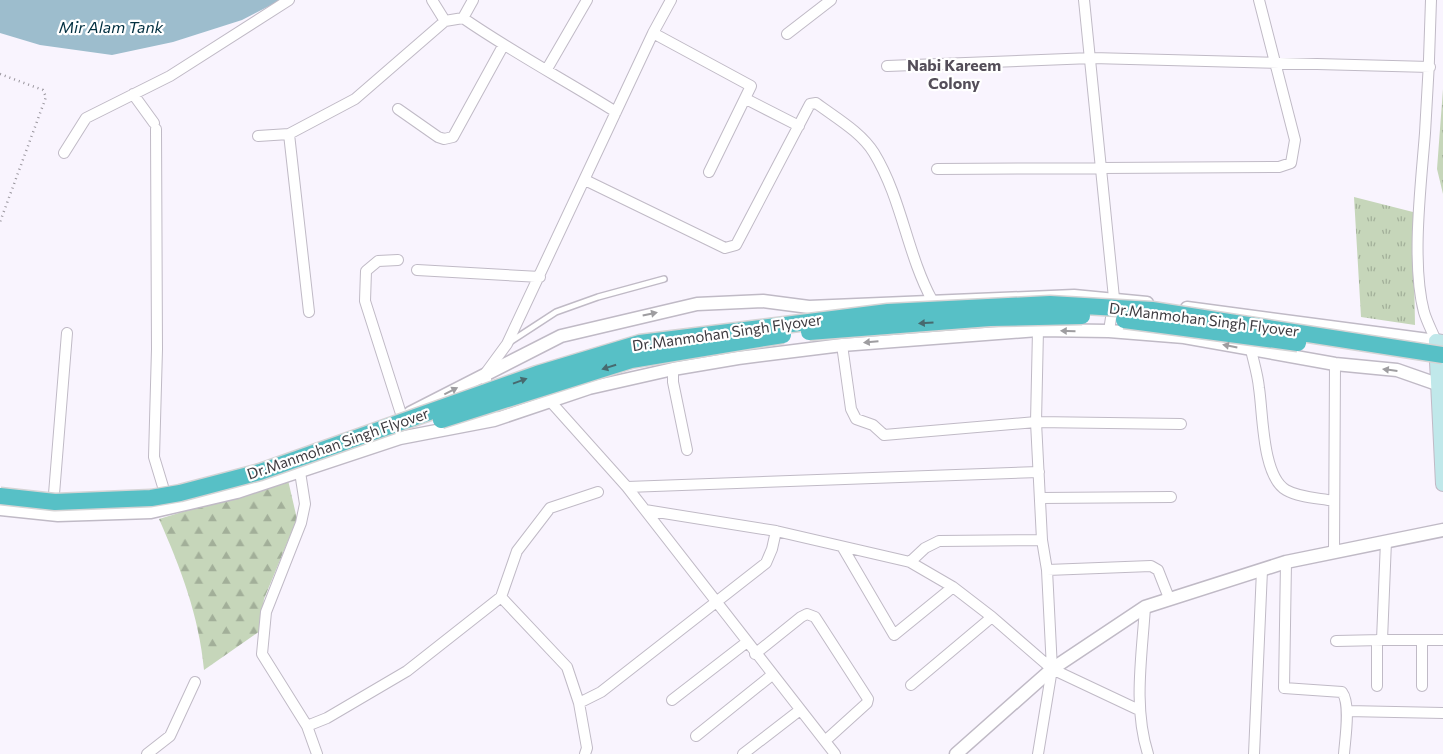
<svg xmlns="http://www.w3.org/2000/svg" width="1443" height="754" font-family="Commissioner,sans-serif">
	<defs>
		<pattern id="grass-tufts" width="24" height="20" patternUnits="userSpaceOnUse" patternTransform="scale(1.25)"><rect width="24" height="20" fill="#c6d6ba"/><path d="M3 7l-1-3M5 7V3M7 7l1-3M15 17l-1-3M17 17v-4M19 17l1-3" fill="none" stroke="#a2af99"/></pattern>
		<pattern id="forest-firs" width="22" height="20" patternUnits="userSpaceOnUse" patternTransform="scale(1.25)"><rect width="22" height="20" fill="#c6d6ba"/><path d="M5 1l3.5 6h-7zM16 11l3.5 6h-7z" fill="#a2af99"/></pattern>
	</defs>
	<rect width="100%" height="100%" fill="#f9f4fe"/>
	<path fill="url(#grass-tufts)" d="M1443 89V194L1437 169Z
		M1354 197 1413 212 1415 325 1361 317Z"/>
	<path fill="url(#forest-firs)" d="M288 480 297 519 264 599 260 631 204 670C199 616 181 569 159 519Z"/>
	<path fill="#9dbdcd" d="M0 0H281L242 20 173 42 112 55 40 45 0 33Z"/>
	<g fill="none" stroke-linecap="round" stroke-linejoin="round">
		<g stroke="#c0bac6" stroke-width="8">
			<path id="service" d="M510 342 556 312 598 297 664 279"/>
		</g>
		<g stroke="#c0bac6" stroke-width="12">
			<path id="minor" d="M432 0 445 21
				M1084 0 1114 298 1109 331
				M1431 0C1430 45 1428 89 1425 133 1421 185 1411 263 1424 312 1427 322 1432 331 1436 341
				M463 18C512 52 565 80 616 112
				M653 33 751 86 709 172
				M787 34 831 0
				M887 66 1092 58 1430 67
				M547 69 587 0
				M133 94 154 123
				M746 99 799 126
				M398 109 438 137 444 139 453 137 503 46
				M156 129 157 349 154 457 164 490
				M289 134 309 312
				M258 136 289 134 355 99 445 21 463 18 473 0
				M64 153 86 118 170 76 289 0
				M937 169 1279 167 1291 163 1295 140 1259 0
				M585 180 725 248 736 245 810 104 816 103C836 118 861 132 874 153 902 199 907 254 932 300
				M398 260 378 261 366 271 365 301 402 417
				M417 270 540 277
				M1038 330 1036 422 1042 540 1047 570 1052 669 1038 754
				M842 345 851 409 856 419 873 425 884 435 1036 422 1181 424
				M1251 350C1254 363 1258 376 1259 388 1263 413 1262 476 1286 490 1300 498 1319 498 1334 501
				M673 369V382L687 450
				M550 401 627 487 835 754
				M494 420 485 374 507 344 653 33 671 0
				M300 472 305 504 301 523 266 612 262 654 307 726 327 718 407 671 501 597 517 551 550 508 598 492
				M627 487 1039 472
				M54 494 67 333
				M1041 498 1171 497
				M645 510 776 531 910 562 953 587 992 617 1052 669 1139 710
				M1386 541 1382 640H1443
				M843 548 894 635 953 587
				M1334 552 1335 364
				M910 562 925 548 939 541 1042 540
				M1286 562 1284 688 1342 692C1351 704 1345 739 1344 754
				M1047 570 1151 566 1158 570 1169 598
				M501 597 567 667 579 703 587 748 585 754
				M1145 607C1142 656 1133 707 1148 754
				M1336 641 1382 640
				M755 654 801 617 807 614 815 617 868 699 867 703 825 741
				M911 685 992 617
				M1377 686V640
				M1422 686V640
				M672 700 747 642
				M579 703 601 692 766 563 772 549 776 531
				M1347 711 1443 713
				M307 726 317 754
				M696 736 772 675
				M147 754 170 736 195 682
				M743 754 800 710
				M1254 754 1262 570"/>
		</g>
		<g stroke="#c0bac6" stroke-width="15">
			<path id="tertiary" d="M1187 308 1436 341
				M410 413 561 336 697 304 763 301 809 307 1074 296 1147 303
				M0 509 58 515 151 512 237 492 400 438 494 420 589 388 673 369 738 358 842 345 1038 330 1109 331 1184 337 1335 364 1397 370 1437 384
				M956 754 1052 669 1145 607 1286 562 1443 530"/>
		</g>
		<g stroke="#c0bac6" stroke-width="16">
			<path id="secondary" d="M1443 342 1436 341 1443 484"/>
		</g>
		<path stroke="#9a969e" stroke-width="2.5" stroke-dasharray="1 4" stroke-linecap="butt" d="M0 74 43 90 46 97 0 222"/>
		<use href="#service" stroke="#fff" stroke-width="5"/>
		<use href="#minor" stroke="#fff" stroke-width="10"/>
		<use href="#tertiary" stroke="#fff" stroke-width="12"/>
		<use href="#secondary" stroke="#c0e8ea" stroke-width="14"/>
		<g stroke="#d5d4d5" stroke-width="19" stroke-linecap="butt">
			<path id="trunk-bridge" d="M1124 320 1298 343
				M809 332 990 318 1082 316
				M441 420 631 360 783 335
				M0 496 55 502 151 498 180 493 260 472 537 374 640 343 888 312 1050 304 1152 310 1443 355"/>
		</g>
		<use href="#trunk-bridge" stroke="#57c0c6" stroke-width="16"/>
	</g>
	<defs><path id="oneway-solid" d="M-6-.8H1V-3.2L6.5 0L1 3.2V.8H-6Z" transform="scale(1.25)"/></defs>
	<g fill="#9e9da0">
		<use href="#oneway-solid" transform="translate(650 314) rotate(-12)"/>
		<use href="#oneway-solid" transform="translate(1068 331) rotate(-179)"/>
		<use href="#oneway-solid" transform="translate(871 342) rotate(175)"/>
		<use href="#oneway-solid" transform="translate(1230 346) rotate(-169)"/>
		<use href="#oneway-solid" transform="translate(1390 370) rotate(-173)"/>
		<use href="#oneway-solid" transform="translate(451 391) rotate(-27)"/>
	</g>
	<g fill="#476a6f">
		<use href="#oneway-solid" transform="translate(926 323) rotate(176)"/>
		<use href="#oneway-solid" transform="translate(609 367) rotate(162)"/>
		<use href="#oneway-solid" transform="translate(520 381) rotate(-20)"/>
	</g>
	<g text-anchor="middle" stroke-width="4.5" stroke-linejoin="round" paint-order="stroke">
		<g font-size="15" fill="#3e3b40" stroke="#fff">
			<text transform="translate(1204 320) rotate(7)" y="5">Dr.Manmohan Singh Flyover</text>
			<text transform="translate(727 333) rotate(-8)" y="5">Dr.Manmohan Singh Flyover</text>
			<text transform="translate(338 444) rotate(-19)" y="5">Dr.Manmohan Singh Flyover</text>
		</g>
		<g font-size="16" font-style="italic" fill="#002f40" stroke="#fff">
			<text x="111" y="33">Mir Alam Tank</text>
		</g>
		<g font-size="16" font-weight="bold" fill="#544e59" stroke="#fff">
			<text x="954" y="71">Nabi Kareem<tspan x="954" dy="18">Colony</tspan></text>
		</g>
	</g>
</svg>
